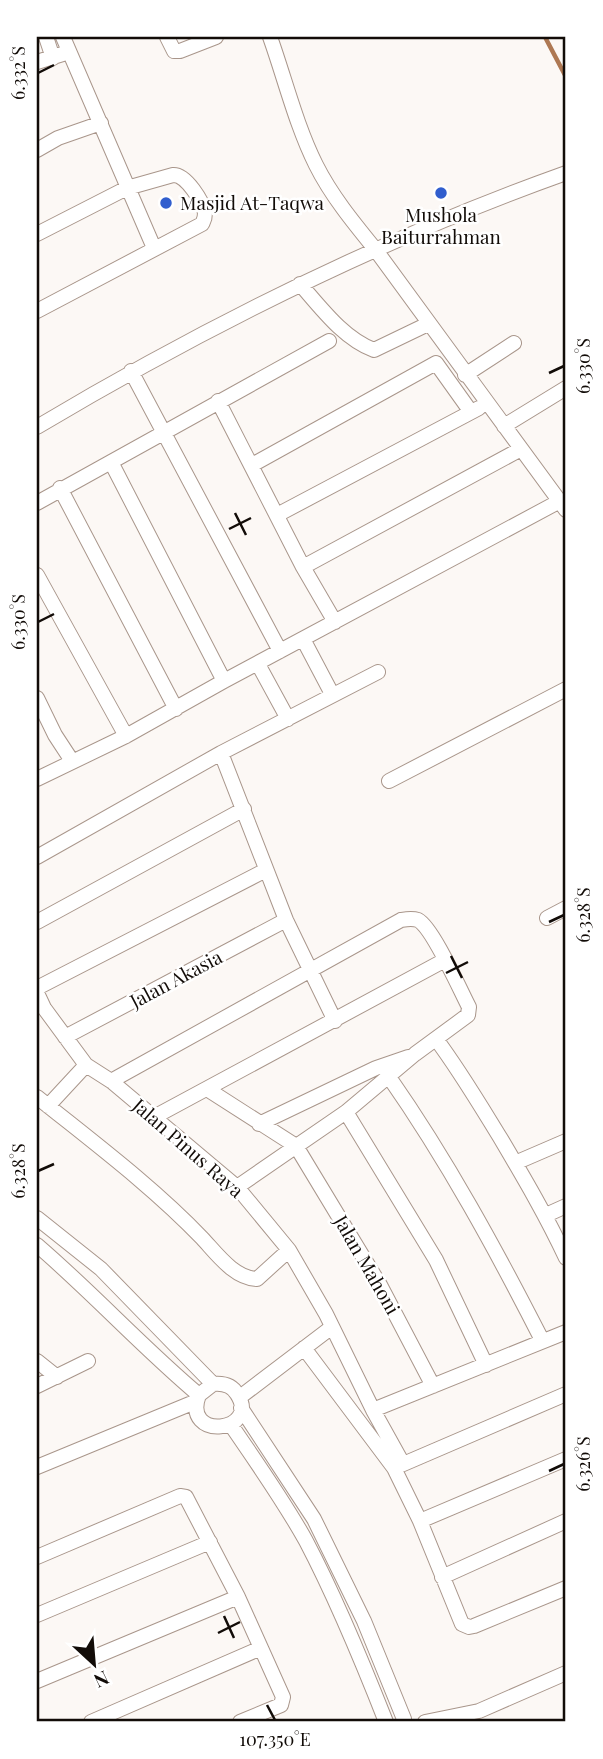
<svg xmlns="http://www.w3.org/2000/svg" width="603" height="1759" font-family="'Playfair Display',serif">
	<rect width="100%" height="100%" fill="#fcf8f5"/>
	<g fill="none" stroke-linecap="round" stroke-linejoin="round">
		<path stroke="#ae7853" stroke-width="4.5" d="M545 37 566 77"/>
		<g stroke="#a9968b" stroke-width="16">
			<path id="minor" d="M46 37 53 58
				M63 37 154 248
				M167 37 174 51H180L216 37
				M270 37C285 79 296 125 316 165 331 195 353 222 375 249L566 510
				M37 62 69 52
				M37 150 58 138 101 123
				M37 234 127 188 173 175C186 174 203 202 205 213 205 219 204 220 202 224L37 311
				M300 284C321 308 344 339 374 350L428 324
				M131 371 280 651
				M465 375 514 343
				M218 401 303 567 335 622
				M504 426 566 388
				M37 427C205 327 381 239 566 173
				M111 462 224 681
				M252 465 436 363 471 412
				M60 488 176 709
				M37 503 329 341
				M277 515 479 408
				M303 567 521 449
				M37 575 126 736
				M303 639 332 694
				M258 664 288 719
				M37 698 55 735 72 761
				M221 753 286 920 335 1021
				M37 779 126 736 224 681 560 501
				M389 781 566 689
				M37 857 221 753 378 672
				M547 918 566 908
				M37 922 244 809
				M37 988 266 870
				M37 993 44 1008 86 1065 111 1081 237 1187 289 1250 326 1314 373 1410 403 1464
				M65 1037 286 920
				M436 1039C460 1071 480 1105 501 1139 524 1178 547 1217 566 1258
				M389 1077C447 1160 496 1250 542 1340
				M111 1081 401 920C407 919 412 918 418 920 433 928 460 990 469 1007L468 1015 415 1054 346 1112 237 1187
				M207 1089 296 1146 380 1285 433 1386
				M37 1097C93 1142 152 1186 202 1238 217 1254 234 1278 257 1279L289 1250
				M48 1106 86 1065
				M346 1112 436 1260 486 1365
				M154 1117 445 960
				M259 1124 376 1068 408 1057
				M515 1163 566 1141
				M546 1215 566 1206
				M37 1218 101 1269 213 1384C223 1383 232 1385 237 1394 262 1432 181 1442 199 1395L213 1384
				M37 1245C93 1293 143 1348 199 1395
				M304 1348 394 1468 420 1521 462 1624 469 1627 474 1626 566 1588
				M37 1361 57 1377
				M37 1386 88 1361
				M240 1397 332 1327
				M241 1408 314 1519 364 1621 404 1719
				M373 1410 566 1332
				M231 1425C257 1463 284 1501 306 1541 337 1600 362 1661 386 1722
				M37 1467 197 1401
				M394 1468 566 1394
				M420 1521 566 1459
				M37 1557 180 1496 186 1497 238 1597 283 1697 281 1705 240 1722
				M442 1577 566 1521
				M37 1615 210 1542
				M37 1681 238 1597
				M91 1722 261 1648
				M425 1722 479 1711 566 1673"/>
		</g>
		<use href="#minor" stroke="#fff" stroke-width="14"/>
	</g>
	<path fill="none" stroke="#120c08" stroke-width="2.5" d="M38 73 54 65M549 373 564 366M235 513 246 535M229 529 251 518M38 622 54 614M549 922 564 915M451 956 462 978M446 973 468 962M38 1171 54 1164M549 1471 564 1464M224 1616 234 1638M218 1633 240 1622M267 1705 275 1720"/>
	<g fill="#315ece" stroke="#fff" stroke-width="2.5">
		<circle cx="441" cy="193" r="7"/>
		<circle cx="166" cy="203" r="7"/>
	</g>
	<g text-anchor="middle" stroke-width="5" stroke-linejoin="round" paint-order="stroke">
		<g font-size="19" fill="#120c08" stroke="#fff" text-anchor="start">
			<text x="180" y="210">Masjid At-Taqwa</text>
			<text x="441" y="222" text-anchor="middle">Mushola<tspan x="441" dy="22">Baiturrahman</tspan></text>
		</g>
		<g font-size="19" fill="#120c08" stroke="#fff">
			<text transform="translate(176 979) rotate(-28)" y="7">Jalan Akasia</text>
			<text transform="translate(188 1148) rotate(41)" y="7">Jalan Pinus Raya</text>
			<text transform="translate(367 1265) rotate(60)" y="7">Jalan Mahoni</text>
		</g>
	</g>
	<rect width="603" height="1759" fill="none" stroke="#ffffff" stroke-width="77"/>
	<g transform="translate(94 1664) rotate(154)" stroke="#ffffff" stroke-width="5" paint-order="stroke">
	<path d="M0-5L12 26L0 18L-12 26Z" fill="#120c08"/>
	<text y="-10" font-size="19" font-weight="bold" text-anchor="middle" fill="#120c08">N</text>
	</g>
	<rect x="38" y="38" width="526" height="1682" fill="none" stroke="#120c08" stroke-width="2.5"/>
	<g font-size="18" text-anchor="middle" fill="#120c08">
		<text transform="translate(19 73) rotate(-90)" y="6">6.332°S</text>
		<text transform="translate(584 366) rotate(-90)" y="6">6.330°S</text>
		<text transform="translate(19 622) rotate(-90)" y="6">6.330°S</text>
		<text transform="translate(584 915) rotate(-90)" y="6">6.328°S</text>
		<text transform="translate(19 1171) rotate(-90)" y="6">6.328°S</text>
		<text transform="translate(584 1464) rotate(-90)" y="6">6.326°S</text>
		<text x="275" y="1746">107.350°E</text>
	</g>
</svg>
